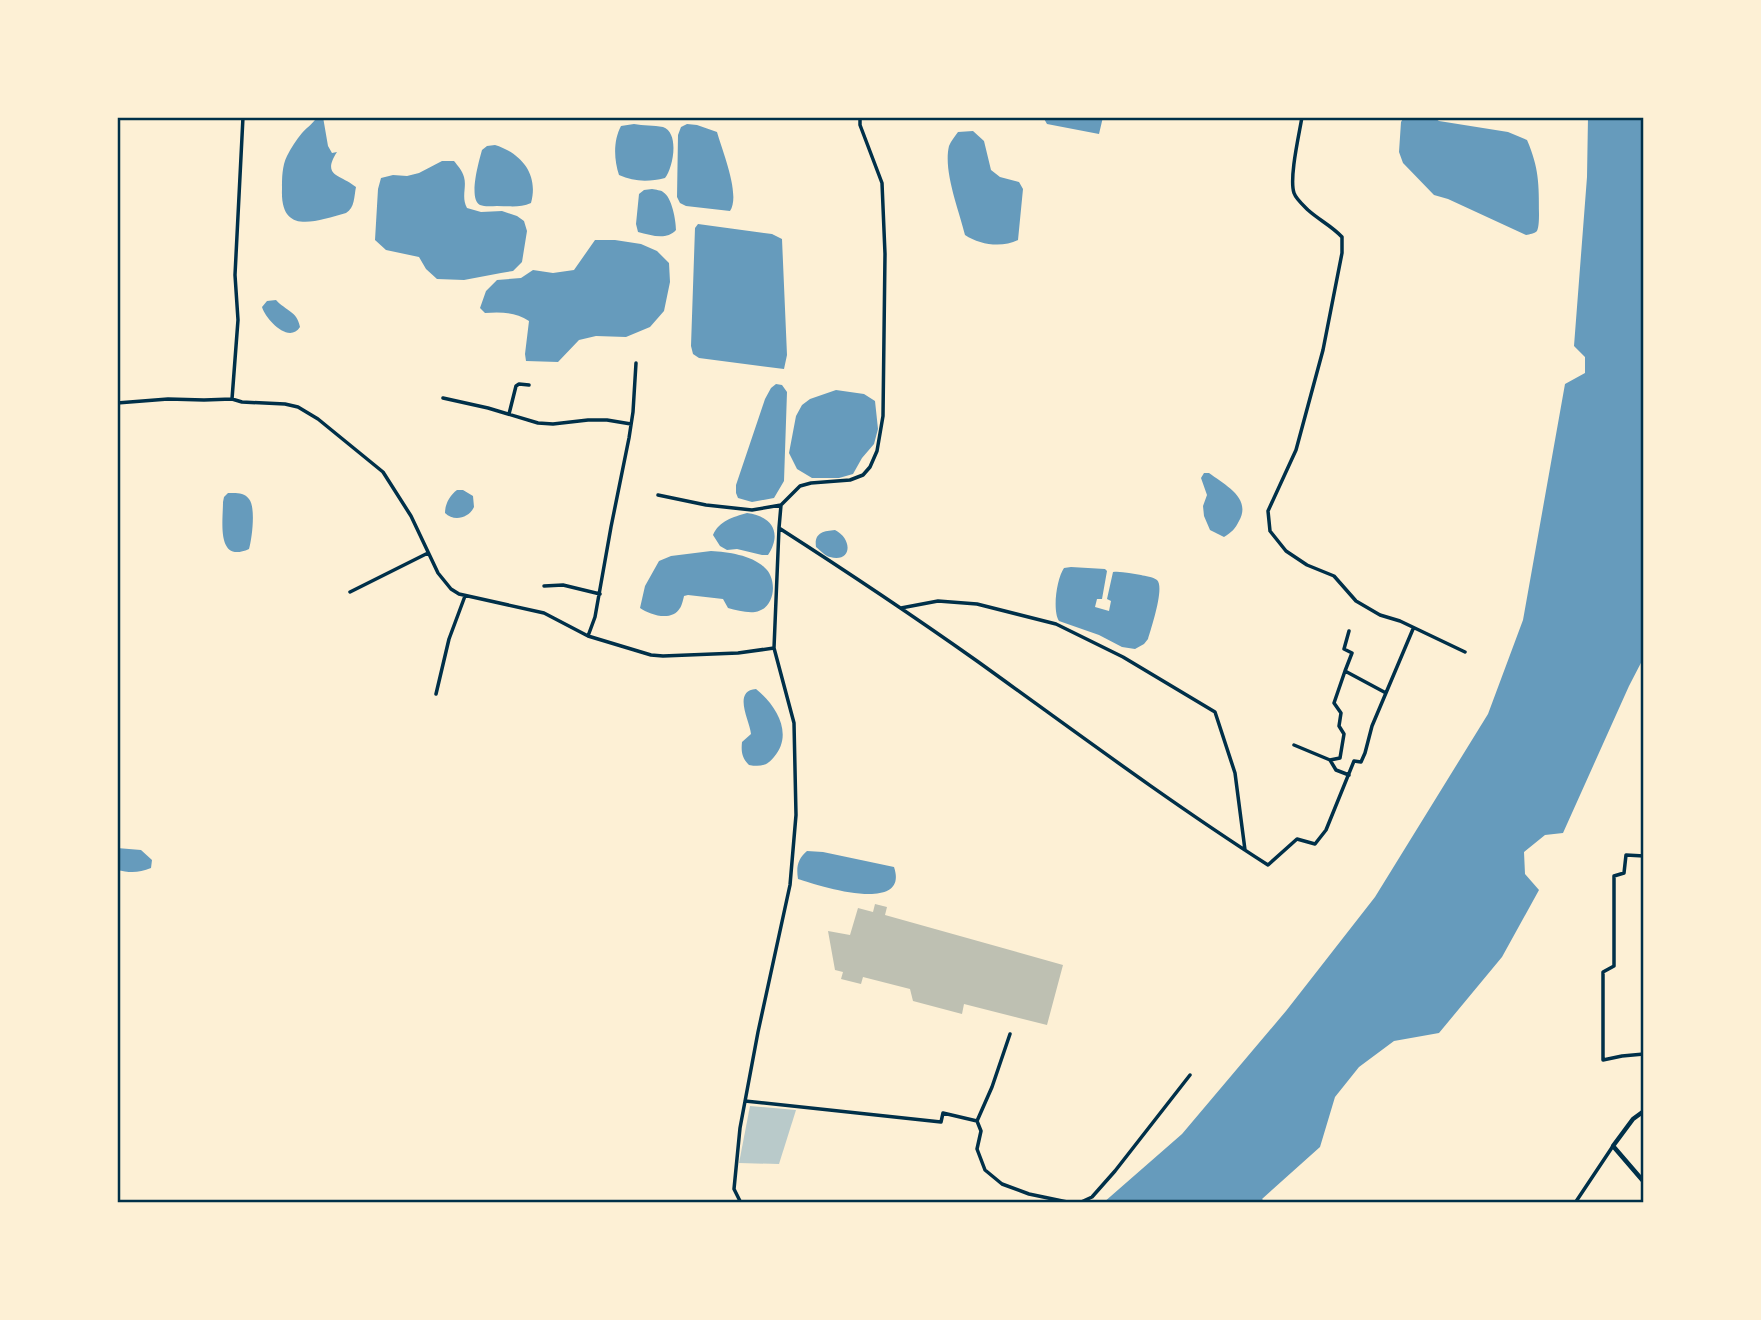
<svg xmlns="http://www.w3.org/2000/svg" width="1761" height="1320" font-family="'Times New Roman',serif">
	<rect width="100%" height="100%" fill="#fdf0d5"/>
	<path fill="#b9caca" d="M750 1106 796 1110 779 1164 739 1163Z"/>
	<path fill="#669bbc" d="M317 117H323L328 146 332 153 337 152C321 177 341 174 356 187 354 196 355 208 346 213 316 221 280 236 282 189 282 178 282 166 287 156 291 148 296 140 302 133 307 127 313 124 317 117Z
		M1043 117H1103L1099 134 1047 124Z
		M1404 117H1433L1439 121 1508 132 1527 140C1539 168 1539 184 1539 214 1539 218 1539 227 1537 231 1534 234 1530 234 1526 235L1448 199 1434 195 1403 163 1399 152 1401 122Z
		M1588 117H1644V657L1629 686 1563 833 1545 835 1524 852 1525 874 1539 890 1502 957 1439 1033 1394 1041 1359 1067 1335 1097 1320 1147 1262 1199 1266 1203H1103L1182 1134 1286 1011 1375 897 1488 714 1523 620 1565 384 1585 373V357L1574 346 1587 177Z
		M634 124C643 126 654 125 663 127 680 133 673 168 665 178 649 182 634 182 619 175 614 160 613 141 621 126Z
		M687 124 697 125 717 132C722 150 741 195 730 211L686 206 680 203 677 197 678 135 681 127Z
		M973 131 984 141 991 170 1000 177 1019 182 1023 189 1018 240C1002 248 980 245 965 235 959 210 943 171 949 146 951 141 955 136 958 132Z
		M495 145C521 153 539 174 531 203 520 208 509 206 497 206 492 206 485 207 480 205 468 199 479 161 482 150L487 146Z
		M442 161H454C458 166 462 170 464 177 467 187 461 197 467 208L481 212 502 211 517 216 524 221 527 231 522 262 513 271 501 273 464 280 437 279 426 269 419 257 386 250 375 240 378 189 381 178 393 175 407 176 419 173Z
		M652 189C656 190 661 190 663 192 672 197 676 221 676 230 666 241 651 235 638 232L636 224 639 194 644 190Z
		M698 224 772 234 782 239 787 355 784 369 699 358 693 354 691 346 695 228Z
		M595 240H615L641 244 657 251 669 263 670 282 664 311 650 327 626 337 596 336 579 340 558 362 526 361 525 354 529 321C515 312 501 312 485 313L480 308 486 291 497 280 521 278 533 270 553 273 574 270Z
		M276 300C286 311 297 311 300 327 289 344 266 320 262 307L267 301Z
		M776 384 782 385 787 392 784 481 774 498 752 502 738 498 736 493V485L765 399 771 388Z
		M836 390 864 394 875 401 878 429 874 444 862 458 853 474 839 478H812L797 469 789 453 796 416 802 405 810 399Z
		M1204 473H1209C1225 485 1252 498 1239 521 1235 529 1232 532 1224 537L1210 530 1204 516 1203 506 1207 495 1201 478Z
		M457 490H463L473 496 474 507C469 518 454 522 445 513 445 504 450 495 457 490Z
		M228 493C236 493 244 492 249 499 256 507 252 539 249 549 216 564 223 521 223 502L224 497Z
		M747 513C771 516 783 532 768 555H762L737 549 727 550 720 546 713 535C719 521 733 517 747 513Z
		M835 530C853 539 852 563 830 557 825 556 820 550 816 547 814 533 823 531 835 530Z
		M711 551C728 552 751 555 764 567 778 578 776 609 755 612 746 613 736 610 728 608L723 599 688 595 684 596C684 597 681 608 680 608 672 622 650 615 640 608L645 586 659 561 671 556Z
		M1071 567 1105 569 1107 571 1102 599H1097L1095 607 1109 611 1111 601 1107 599 1113 572C1122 571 1132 574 1141 575 1145 576 1153 577 1157 580 1165 587 1151 629 1148 639L1144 644 1135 649 1122 647 1099 635 1059 621C1052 610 1057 578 1064 568Z
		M756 689C776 705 794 734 774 757 767 766 760 767 749 765 742 758 741 752 742 742L751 734C750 721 732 691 756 689Z
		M117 848 141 850 152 860 151 868C139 873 130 873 117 870Z
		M807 851 823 852 894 867C910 915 819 886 798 879 796 866 798 859 807 851Z"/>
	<path fill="#bec0b2" d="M875 904 887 907 885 915 1063 965 1047 1025 964 1004 962 1014 913 1001 910 989 863 977 861 984 841 979 843 972 835 970 828 931 850 935 858 908 873 912Z"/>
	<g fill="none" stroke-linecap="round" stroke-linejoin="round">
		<path stroke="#003049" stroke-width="3.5" d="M1302 117C1299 135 1289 178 1294 193 1296 199 1304 206 1308 210 1319 220 1332 226 1342 237V253L1323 350 1296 450 1268 511 1270 531 1286 551 1307 565 1334 576 1356 601 1380 615 1400 621 1465 652
			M443 398 488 408 538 423 553 424 588 420H607L631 424
			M232 399 238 320 235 275 243 117
			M117 403 168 399 204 400 232 399 242 402 285 404 298 407 318 419 383 472 411 516 438 573 451 589 459 594 544 613 588 636 651 655 663 656 738 653 774 648 794 723 796 815 790 885 758 1032 740 1128 734 1189 741 1203
			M509 414 516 386 519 384 529 385
			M658 495 706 505 752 510 781 505 800 486 811 483 850 480 863 475 870 467 877 451 883 416 885 254 882 183 860 125V117
			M779 528 781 505
			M544 586 563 585 600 594
			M350 592 428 553
			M901 608 938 601 977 604 1056 624 1123 657 1215 712 1235 773 1245 850
			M1349 631 1344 649 1352 653 1345 671 1386 693
			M588 636 595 617 611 527 629 438 633 412 636 363
			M774 648 779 528C846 571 912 615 977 661 1073 730 1168 801 1268 865L1297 839 1315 844 1326 830 1354 761 1361 762 1365 753 1372 726 1413 629
			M1345 671 1334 703 1341 713 1339 726 1344 734 1340 758 1330 760 1336 770 1349 775
			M436 694 449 639 465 596
			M1294 745 1330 760
			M1644 856 1626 855 1624 873 1614 876V966L1603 972V1060L1622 1056 1644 1054
			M745 1101 941 1122 943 1113 977 1121 992 1087 1010 1034
			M977 1121 981 1131 977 1149 985 1170 1002 1184 1029 1194 1072 1203
			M1079 1203 1092 1197 1115 1171 1190 1075
			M1575 1203 1613 1146"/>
		<path stroke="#003049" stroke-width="4.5" d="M1644 1111 1633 1119 1613 1146 1644 1182"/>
	</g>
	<rect width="1761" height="1320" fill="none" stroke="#fdf0d5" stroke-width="238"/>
	<rect x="119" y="119" width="1523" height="1082" fill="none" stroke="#003049" stroke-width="2.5"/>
</svg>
